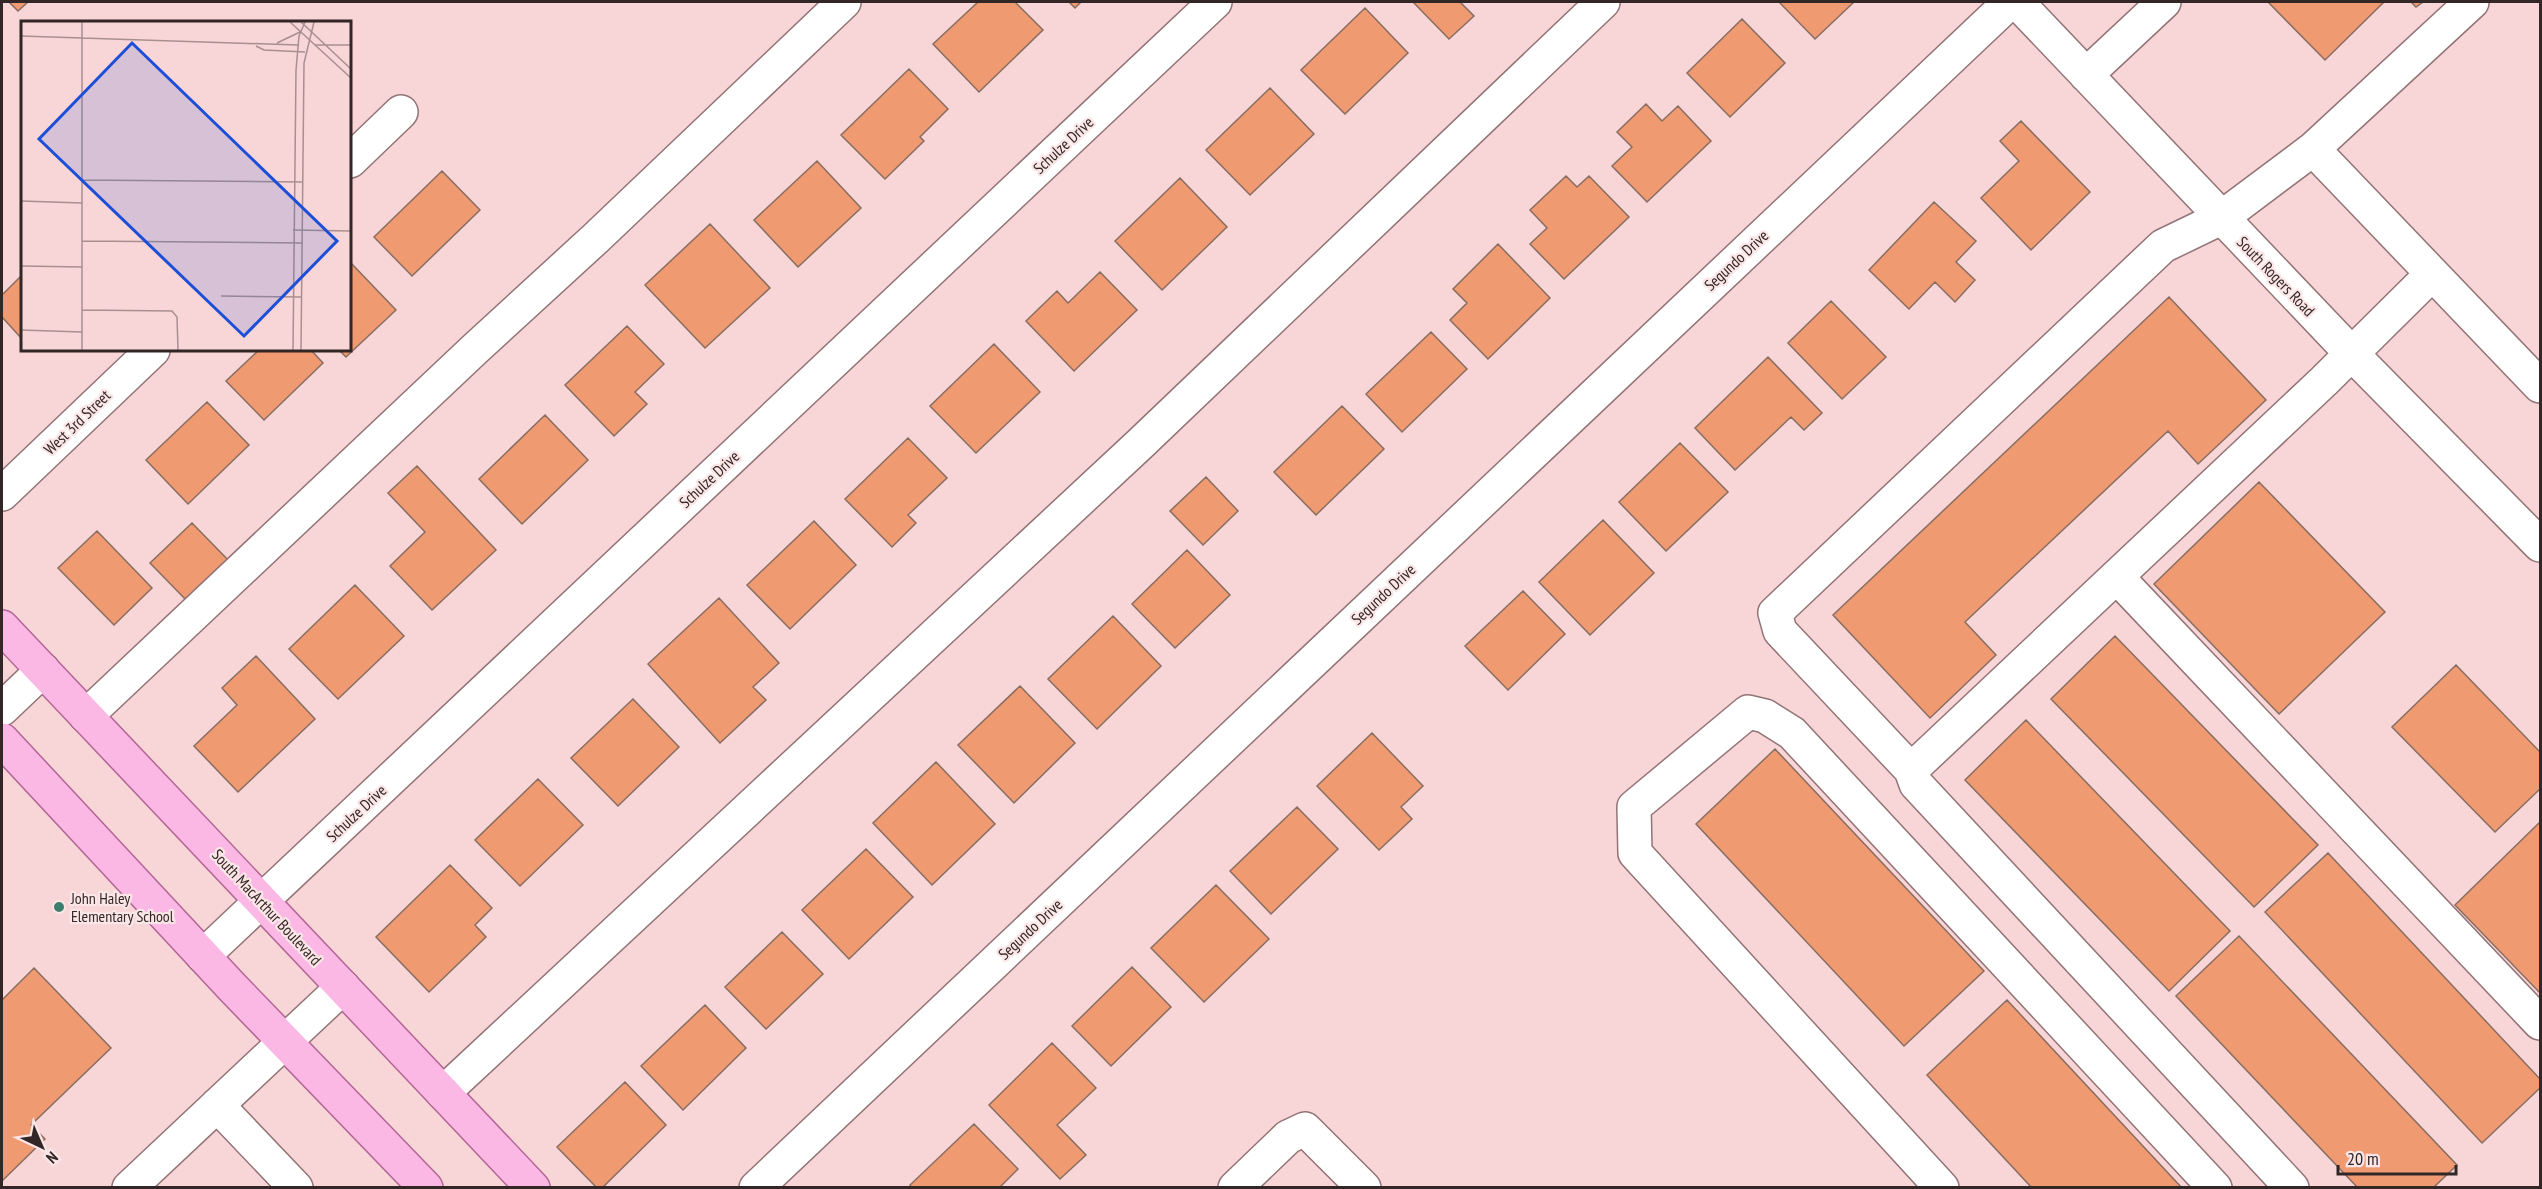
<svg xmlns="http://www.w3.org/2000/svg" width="2542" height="1189" font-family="'PT Sans Narrow',sans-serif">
	<rect width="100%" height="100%" fill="#f8d5d7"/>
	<path fill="#f09a72" stroke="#886d61" stroke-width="1.5" d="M9 2H28L18 11Z
		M978 2H1015L1043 30 979 92 933 44Z
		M1069 2H1081L1075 8Z
		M1413 2H1460L1474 16 1449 39Z
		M1779 2H1854L1815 39Z
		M2268 2H2384L2325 60Z
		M2411 2H2423L2416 7Z
		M1365 8 1408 53 1345 114 1301 70Z
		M1742 19 1785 63 1730 117 1687 73Z
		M909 69 948 109 920 137 924 141 885 179 841 135Z
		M1270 88 1314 134 1250 195 1206 150Z
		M1646 104 1662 121 1678 106 1711 141 1647 202 1612 166 1632 147 1617 132Z
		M2021 121 2090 192 2031 250 1981 198 2019 161 2000 141Z
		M817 161 861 208 798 267 754 220Z
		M442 171 480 210 412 276 374 237Z
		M1566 176 1577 187 1589 176 1629 217 1564 279 1530 244 1547 228 1530 210Z
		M1180 178 1227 227 1162 290 1115 241Z
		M1934 202 1976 241 1956 262 1975 280 1955 302 1935 282 1909 309 1869 270Z
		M710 224 770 288 705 348 645 285Z
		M1498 244 1550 298 1488 359 1450 320 1467 303 1453 289Z
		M350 262 396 310 346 357 339 350H350Z
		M1100 272 1137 310 1074 371 1026 321 1057 291 1068 303Z
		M22 275V339L2 317V295Z
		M2169 297 2266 400 2198 464 2168 431 1965 622 1996 655 1930 718 1833 615Z
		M1831 301 1886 357 1842 399 1788 343Z
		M627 326 664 364 635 392 647 404 614 436 565 385Z
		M1431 332 1467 369 1402 432 1366 394Z
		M994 344 1040 392 976 453 930 406Z
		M259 350H311L323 363 264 420 226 381Z
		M1768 357 1822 413 1804 430 1791 417 1735 470 1695 428Z
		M207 402 249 445 188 504 146 460Z
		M1342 406 1384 449 1316 515 1274 472Z
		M545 415 588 460 522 524 479 479Z
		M908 438 947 478 908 515 916 523 892 547 845 499Z
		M1680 443 1728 492 1666 551 1619 502Z
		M417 466 496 550 432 610 390 566 425 532 388 493Z
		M1206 477 1238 511 1203 545 1170 511Z
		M2259 482 2385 612 2279 714 2154 584Z
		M1603 520 1654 573 1590 635 1539 582Z
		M814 521 856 565 790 629 747 585Z
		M192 523 231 563 189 603 150 563Z
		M97 531 152 588 114 625 58 568Z
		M1187 550 1230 595 1175 648 1132 604Z
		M355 585 404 636 338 699 289 649Z
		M1523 591 1565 634 1508 690 1465 646Z
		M719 598 779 663 753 687 766 700 720 743 648 664Z
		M1113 616 1161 666 1097 729 1048 679Z
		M2115 636 2318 845 2254 907 2051 699Z
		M256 656 315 719 238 792 194 746 237 705 222 688Z
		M2456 665 2540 752V789L2495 832 2392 727Z
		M1020 686 1075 743 1014 803 958 745Z
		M633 699 679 747 618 806 571 758Z
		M2026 720 2230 931 2169 991 1965 780Z
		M1372 733 1423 786 1401 807 1412 819 1379 850 1317 786Z
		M1775 749 1984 971 1904 1046 1696 824Z
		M936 762 995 824 932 885 873 823Z
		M538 779 583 825 520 886 475 840Z
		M1297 807 1338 849 1271 914 1230 871Z
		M2540 822V993L2455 905Z
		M866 849 913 897 849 959 802 910Z
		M2328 853 2540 1079V1088L2482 1143 2265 912Z
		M450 865 492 908 475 925 486 937 429 992 376 937Z
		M1216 885 1269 939 1204 1002 1151 948Z
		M782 932 823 974 766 1029 725 987Z
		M2239 936 2457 1165 2433 1188H2358L2176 996Z
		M1132 967 1171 1007 1111 1066 1072 1026Z
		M34 968 111 1048 31 1125 45 1139 2 1181V1000Z
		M2007 1000 2182 1188H2032L1927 1075Z
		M705 1005 746 1048 683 1110 641 1066Z
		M1052 1043 1096 1088 1057 1125 1086 1155 1060 1179 989 1105Z
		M625 1082 666 1125 602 1188H597L557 1147Z
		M974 1124 1018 1169 999 1188H912L910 1185Z"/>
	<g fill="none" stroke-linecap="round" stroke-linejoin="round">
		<g stroke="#927476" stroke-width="36">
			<path id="minor" d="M2017 2 2352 354 2540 545
				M2086 75 2164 2
				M2313 149 2540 386
				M350 161 401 112
				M2 494 153 350
				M2117 577 2540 1023
				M2 709 43 670
				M86 716 476 348 596 238 844 2
				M1911 770 1780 631 1775 613 2163 246 2221 218 2313 149 2472 2
				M203 956 1215 2
				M443 1093 1140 444 1603 2
				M217 1105 296 1188
				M129 1188 343 987
				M756 1188 2010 2
				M1235 1188 1288 1137 1305 1129 1364 1188
				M1942 1188 1635 853 1634 807 1748 712 1765 716 1792 733 2215 1188
				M2292 1188 1916 784 1911 770 2324 381 2432 274"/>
		</g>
		<g stroke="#b36696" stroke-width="36">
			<path id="major" d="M2 627 533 1188
				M2 740 232 987 426 1188"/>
		</g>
		<use href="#minor" stroke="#fff" stroke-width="33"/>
		<use href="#major" stroke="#fbb8e5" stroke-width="33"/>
	</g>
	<circle fill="#3c7d6c" stroke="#fbe6e7" stroke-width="2" cx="59" cy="907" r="6"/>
	<g text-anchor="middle" stroke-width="4.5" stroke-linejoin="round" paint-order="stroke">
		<g font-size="16" fill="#322626" stroke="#fbe6e7">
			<text transform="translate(1063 145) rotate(-43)" y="6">Schulze Drive</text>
			<text transform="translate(1736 260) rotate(-43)" y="6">Segundo Drive</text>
			<text transform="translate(2276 276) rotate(46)" y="6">South Rogers Road</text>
			<text transform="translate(77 422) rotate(-44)" y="6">West 3rd Street</text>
			<text transform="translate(709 479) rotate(-43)" y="6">Schulze Drive</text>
			<text transform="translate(1383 594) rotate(-43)" y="6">Segundo Drive</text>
			<text transform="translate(356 813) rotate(-43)" y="6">Schulze Drive</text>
			<text transform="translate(267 907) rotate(47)" y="6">South MacArthur Boulevard</text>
			<text transform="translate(1030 929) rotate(-43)" y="6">Segundo Drive</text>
		</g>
		<g font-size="16" fill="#322626" stroke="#fbe6e7" text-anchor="start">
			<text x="71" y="904">John Haley<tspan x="71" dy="18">Elementary School</tspan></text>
		</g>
	</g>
	<g transform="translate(21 21)">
		<rect width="330" height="330" fill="#f8d5d7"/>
		<path fill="none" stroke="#a98f90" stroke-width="1.5" d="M61 1V329M269 1 330 57M280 1 330 48M0 15 277 24M256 22 279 11M294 24H330M235 25 243 29 284 31M61 159 281 161M0 180 61 182M272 209 330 210M61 220 281 222M0 245 61 246M200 275 280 276M61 289 151 290 156 296 157 329M0 309 61 311M272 329 275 49 278 15 284 1M280 329 283 42 293 1"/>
		<path fill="#1d4ed8" fill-opacity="0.15" stroke="#1d4ed8" stroke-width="3" d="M111 22 316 220 223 315 18 118Z"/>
		<rect width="330" height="330" fill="none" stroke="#322626" stroke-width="3"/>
	</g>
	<rect width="2542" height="1189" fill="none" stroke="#322626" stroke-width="6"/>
	<g transform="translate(42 1147) rotate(136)" stroke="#fbe6e7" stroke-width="4.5" paint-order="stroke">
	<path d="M0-4.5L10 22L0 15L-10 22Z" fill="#322626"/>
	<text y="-9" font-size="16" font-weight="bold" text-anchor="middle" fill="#322626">N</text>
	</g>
	<path d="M2338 1165v9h118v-9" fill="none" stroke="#322626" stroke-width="3"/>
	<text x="2347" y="1165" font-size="18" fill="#322626" stroke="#fbe6e7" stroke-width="4.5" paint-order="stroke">20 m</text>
</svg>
